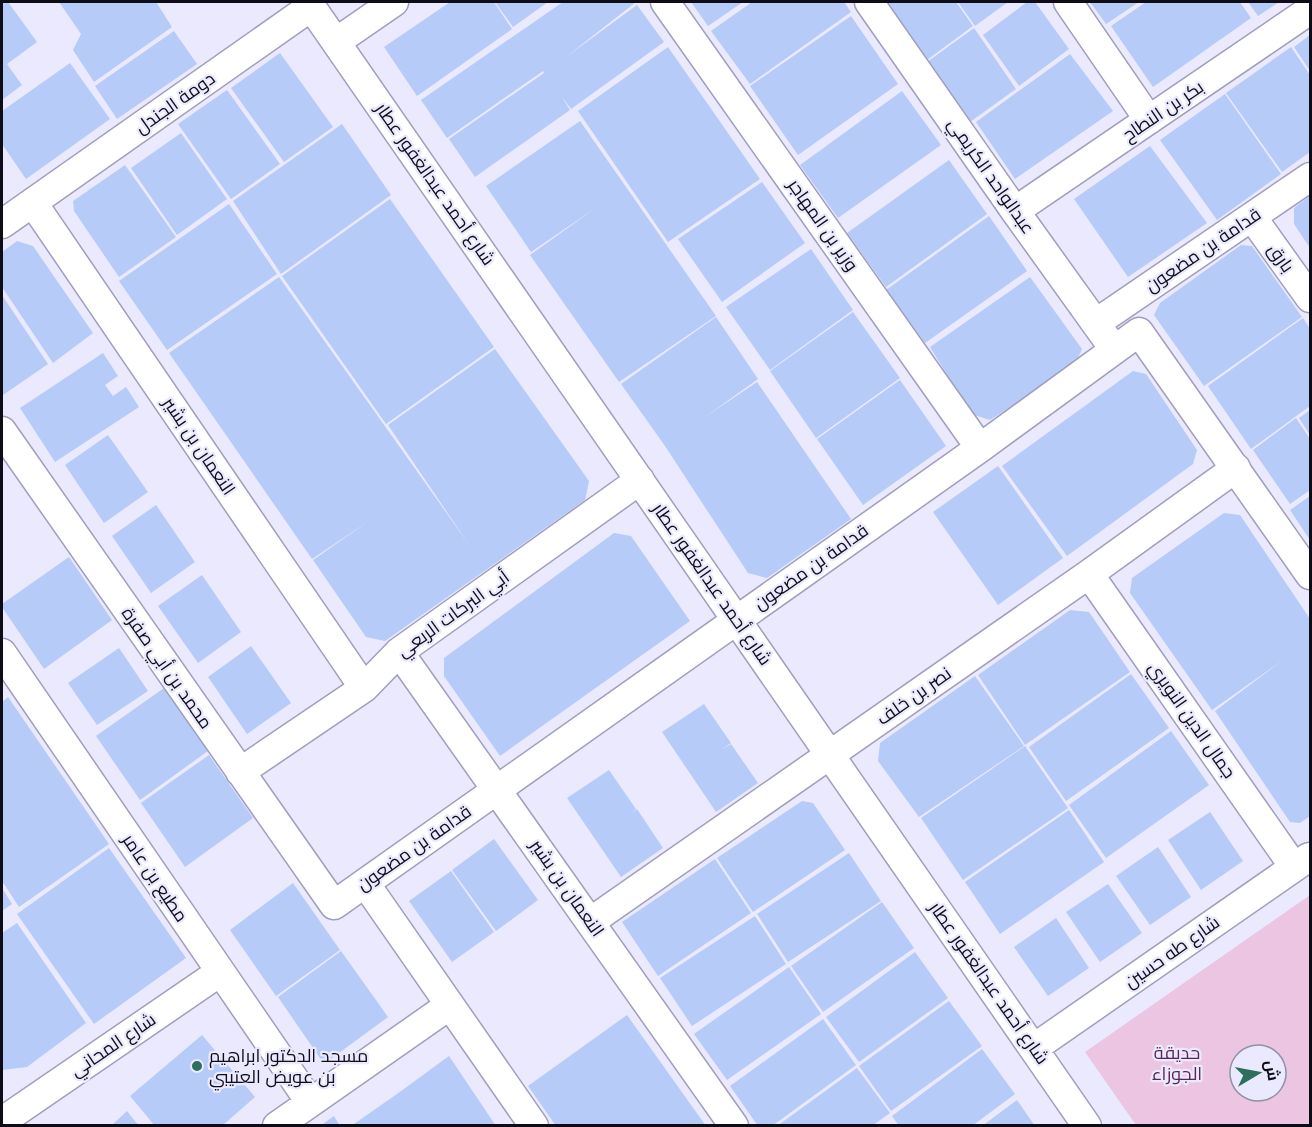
<svg xmlns="http://www.w3.org/2000/svg" width="1312" height="1127" font-family="Mulish,Cairo,sans-serif">
	<rect width="100%" height="100%" fill="#eae9fe"/>
	<path fill="#ebc5e2" fill-rule="evenodd" d="M1310 895V1125H1136L1085 1052ZM1240 1055H1276V1091H1240Z"/>
	<path fill="#b6cbf8" d="M2 2H8L37 42 7 64 22 85 2 100Z
		M59 2H156L172 27 94 82 73 50 81 34Z
		M450 2H494L512 29 417 96 384 47Z
		M495 2H548L513 27Z
		M563 2H636L566 57 637 5 664 42 571 109 561 96 570 110 475 177 449 139 544 73 543 71 447 138 421 100Z
		M691 2H743L708 26Z
		M752 2H844L851 12 750 84 711 31Z
		M886 2H956L973 26 927 60Z
		M958 2H1008L975 26Z
		M1027 2H1035L1069 49 1019 86 983 35Z
		M1090 2H1139L1106 24Z
		M1146 2H1240L1251 18 1153 87 1111 26Z
		M1248 2H1279L1258 16Z
		M851 16 898 84 798 155 750 86Z
		M974 28 1016 89 970 122 927 62Z
		M174 31 197 64 117 119 95 86Z
		M1310 35V71L1294 47Z
		M668 47 760 179 668 242 578 111Z
		M1291 47 1310 75V152L1282 172 1226 93Z
		M280 53 333 127 284 162 231 88Z
		M1070 54 1113 111 1015 179 976 122Z
		M70 63 110 119 26 179 2 144V111Z
		M227 90 280 164 231 199 178 124Z
		M902 91 941 145 838 218 800 165Z
		M1225 94 1281 174 1217 220 1160 140Z
		M580 121 716 316 619 382 530 255 597 207 531 252 486 186Z
		M342 124 391 195 281 274 233 201Z
		M181 133 227 199 177 235 131 168Z
		M1150 146 1207 223 1128 277 1074 199Z
		M949 160 987 214 886 287 847 233Z
		M125 165 176 237 119 277 74 211 73 201Z
		M762 182 805 243 722 302 678 239Z
		M1310 196V248L1294 224V208Z
		M390 199 494 347 386 424 282 276Z
		M229 204 277 274 167 350 119 281Z
		M989 216 1027 271 925 343 886 290Z
		M17 241 33 246 93 333 53 363 2 287V252Z
		M1241 245 1252 246 1302 317 1204 386 1154 315 1160 303Z
		M811 249 853 310 770 370 726 307Z
		M279 277 470 546 388 425 495 349 589 481 585 500 385 641 366 637 313 560 369 521 312 559 169 353Z
		M1030 277 1082 349 1075 365 990 420 971 414 930 347Z
		M2 295 48 364 3 395 2 393Z
		M853 312 900 378 816 438 770 371Z
		M716 317 758 379 705 417 757 382 851 519 767 578 748 573 665 446 621 384Z
		M1303 318 1310 329V406L1251 449 1208 386Z
		M103 353 118 376 105 385 113 396 126 387 139 407 55 462 20 408Z
		M1133 371 1146 374 1197 450 1193 464 1067 556 1002 466Z
		M900 380 946 446 863 505 817 439Z
		M1310 410V435L1299 418Z
		M1296 418 1310 439V490L1290 504 1253 450Z
		M108 435 148 492 104 523 65 465Z
		M998 466 1063 558 998 605 933 512Z
		M1310 496V540L1290 510Z
		M156 505 195 562 151 593 112 536Z
		M1224 513 1240 515 1310 619V816L1300 823 1290 822 1215 711 1283 660 1212 710 1130 593 1132 578Z
		M614 533 631 536 690 621 500 756 444 676V658Z
		M69 557 112 620 44 669 2 607V604Z
		M202 575 241 632 198 663 158 606Z
		M1070 610 1089 612 1130 672 1025 745 978 675Z
		M251 646 291 703 247 734 208 677Z
		M119 648 148 691 97 725 68 683Z
		M1131 674 1169 728 1066 801 1029 747Z
		M975 676 1024 746 919 817 878 761 880 743Z
		M164 688 208 751 140 800 96 736Z
		M8 697 109 844 19 907 2 881V702Z
		M704 704 731 743 721 750 731 744 758 783 716 812 662 732Z
		M1171 731 1209 785 1106 858 1069 805Z
		M1025 746 1068 808 963 880 921 818Z
		M209 755 253 818 185 867 141 803Z
		M609 770 636 809 630 814 637 809 663 848 621 877 567 798Z
		M802 801 813 803 845 850 753 912 717 858Z
		M1069 810 1104 862 1000 934 965 882Z
		M1210 812 1243 861 1201 890 1168 840Z
		M494 839 538 900 496 931 452 870Z
		M1158 847 1191 897 1150 925 1116 876Z
		M109 848 186 958 94 1024 17 914Z
		M849 853 881 901 788 962 757 914Z
		M715 859 751 913 658 976 622 922Z
		M451 871 494 932 452 962 409 901Z
		M293 883 340 950 276 996 230 930Z
		M1108 884 1142 933 1100 962 1066 912Z
		M2 888 12 904 2 911Z
		M882 902 914 948 823 1012 791 966Z
		M755 916 786 964 692 1026 660 978Z
		M1056 918 1089 968 1048 996 1014 947Z
		M17 923 86 1023 27 1067 2 1070V933Z
		M341 951 388 1017 324 1064 278 997Z
		M915 952 948 998 859 1062 826 1017Z
		M789 967 821 1014 727 1080 694 1034Z
		M949 1001 982 1046 891 1111 859 1066Z
		M627 1015 706 1126H556L528 1086Z
		M823 1019 856 1065 772 1126H758L730 1086Z
		M202 1035 255 1097 222 1126H155L130 1096Z
		M982 1049 1015 1094 972 1126H899L892 1116Z
		M449 1056 496 1126H351L397 1094Z
		M857 1068 890 1113 872 1126H777Z
		M1017 1100 1035 1126H982Z
		M127 1111 139 1126H115L113 1124Z
		M334 1116 340 1126H320Z"/>
	<g fill="none" stroke-linecap="round" stroke-linejoin="round">
		<g stroke="#a09ebe" stroke-width="31">
			<path id="minor" d="M308 2 1087 1126
				M665 2 980 448
				M869 2 1015 211 1114 349
				M1068 2 1149 120
				M336 42 394 2
				M33 203 364 688
				M1015 211 1310 10
				M1252 217 1310 298
				M2 224 312 6
				M1096 323 1310 177
				M2 431 334 905 980 448 1139 332 1310 575
				M1089 574 1294 867
				M399 652 734 1126
				M2 653 310 1102
				M240 772 364 688 399 652 640 480
				M365 883 534 1126
				M590 922 1089 574 1236 468
				M1034 1048 1309 857
				M7 1118 220 972
				M277 1126 450 1005"/>
		</g>
		<use href="#minor" stroke="#fff" stroke-width="28"/>
	</g>
	<circle fill="#2d6e5c" stroke="#eae9fe" stroke-width="2" cx="197" cy="1066" r="6"/>
	<g text-anchor="middle" stroke-width="4.5" stroke-linejoin="round" paint-order="stroke">
		<g font-size="18" fill="#0d0c17" stroke="#eae9fe">
			<text transform="translate(175 103) rotate(-35)" y="6">دومة الجندل</text>
			<text transform="translate(1163 111) rotate(-34)" y="6">بكر بن النطاح</text>
			<text transform="translate(991 176) rotate(55)" y="6">عبدالواحد الكريمي</text>
			<text transform="translate(435 184) rotate(55)" y="6">شارع أحمد عبدالغفور عطار</text>
			<text transform="translate(823 225) rotate(55)" y="6">وزير بن المهاجر</text>
			<text transform="translate(1203 250) rotate(-34)" y="6">قدامة بن مضعون</text>
			<text transform="translate(1281 258) rotate(55)" y="6">بارق</text>
			<text transform="translate(199 446) rotate(56)" y="6">النعمان بن بشير</text>
			<text transform="translate(811 567) rotate(-35)" y="6">قدامة بن مضعون</text>
			<text transform="translate(712 584) rotate(55)" y="6">شارع أحمد عبدالغفور عطار</text>
			<text transform="translate(453 614) rotate(-36)" y="6">أبي البركات الربعي</text>
			<text transform="translate(167 668) rotate(55)" y="6">محمد بن أبي صفرة</text>
			<text transform="translate(914 696) rotate(-35)" y="6">نصر بن خلف</text>
			<text transform="translate(1192 720) rotate(55)" y="6">جمال الدين النويري</text>
			<text transform="translate(414 848) rotate(-35)" y="6">قدامة بن مضعون</text>
			<text transform="translate(155 878) rotate(56)" y="6">مطيع بن عامر</text>
			<text transform="translate(567 888) rotate(55)" y="6">النعمان بن بشير</text>
			<text transform="translate(1172 952) rotate(-35)" y="6">شارع طه حسين</text>
			<text transform="translate(989 983) rotate(55)" y="6">شارع أحمد عبدالغفور عطار</text>
			<text transform="translate(113 1045) rotate(-34)" y="6">شارع المحاني</text>
		</g>
		<g font-size="18" fill="#5b2652" stroke="#eae9fe">
			<text x="1177" y="1059">حديقة<tspan x="1177" dy="21">الجوزاء</tspan></text>
		</g>
		<g font-size="18" fill="#0d0c17" stroke="#eae9fe" text-anchor="start">
			<text x="209" y="1062">مسجد الدكتور ابراهيم<tspan x="209" dy="21">بن عويض العتيبي</tspan></text>
		</g>
	</g>
	<rect width="1312" height="1127" fill="none" stroke="#0d0c17" stroke-width="6"/>
	<g transform="translate(1258 1073) rotate(80)"><circle r="28" fill="#eae9fe" stroke="#9291a2" stroke-width="1.5"/>
	<path d="M0-4.5L10 22L0 15L-10 22Z" fill="#2d6e5c"/>
	<text y="-9" font-size="16" font-weight="bold" text-anchor="middle" fill="#0d0c17">ش</text>
	</g>
</svg>
